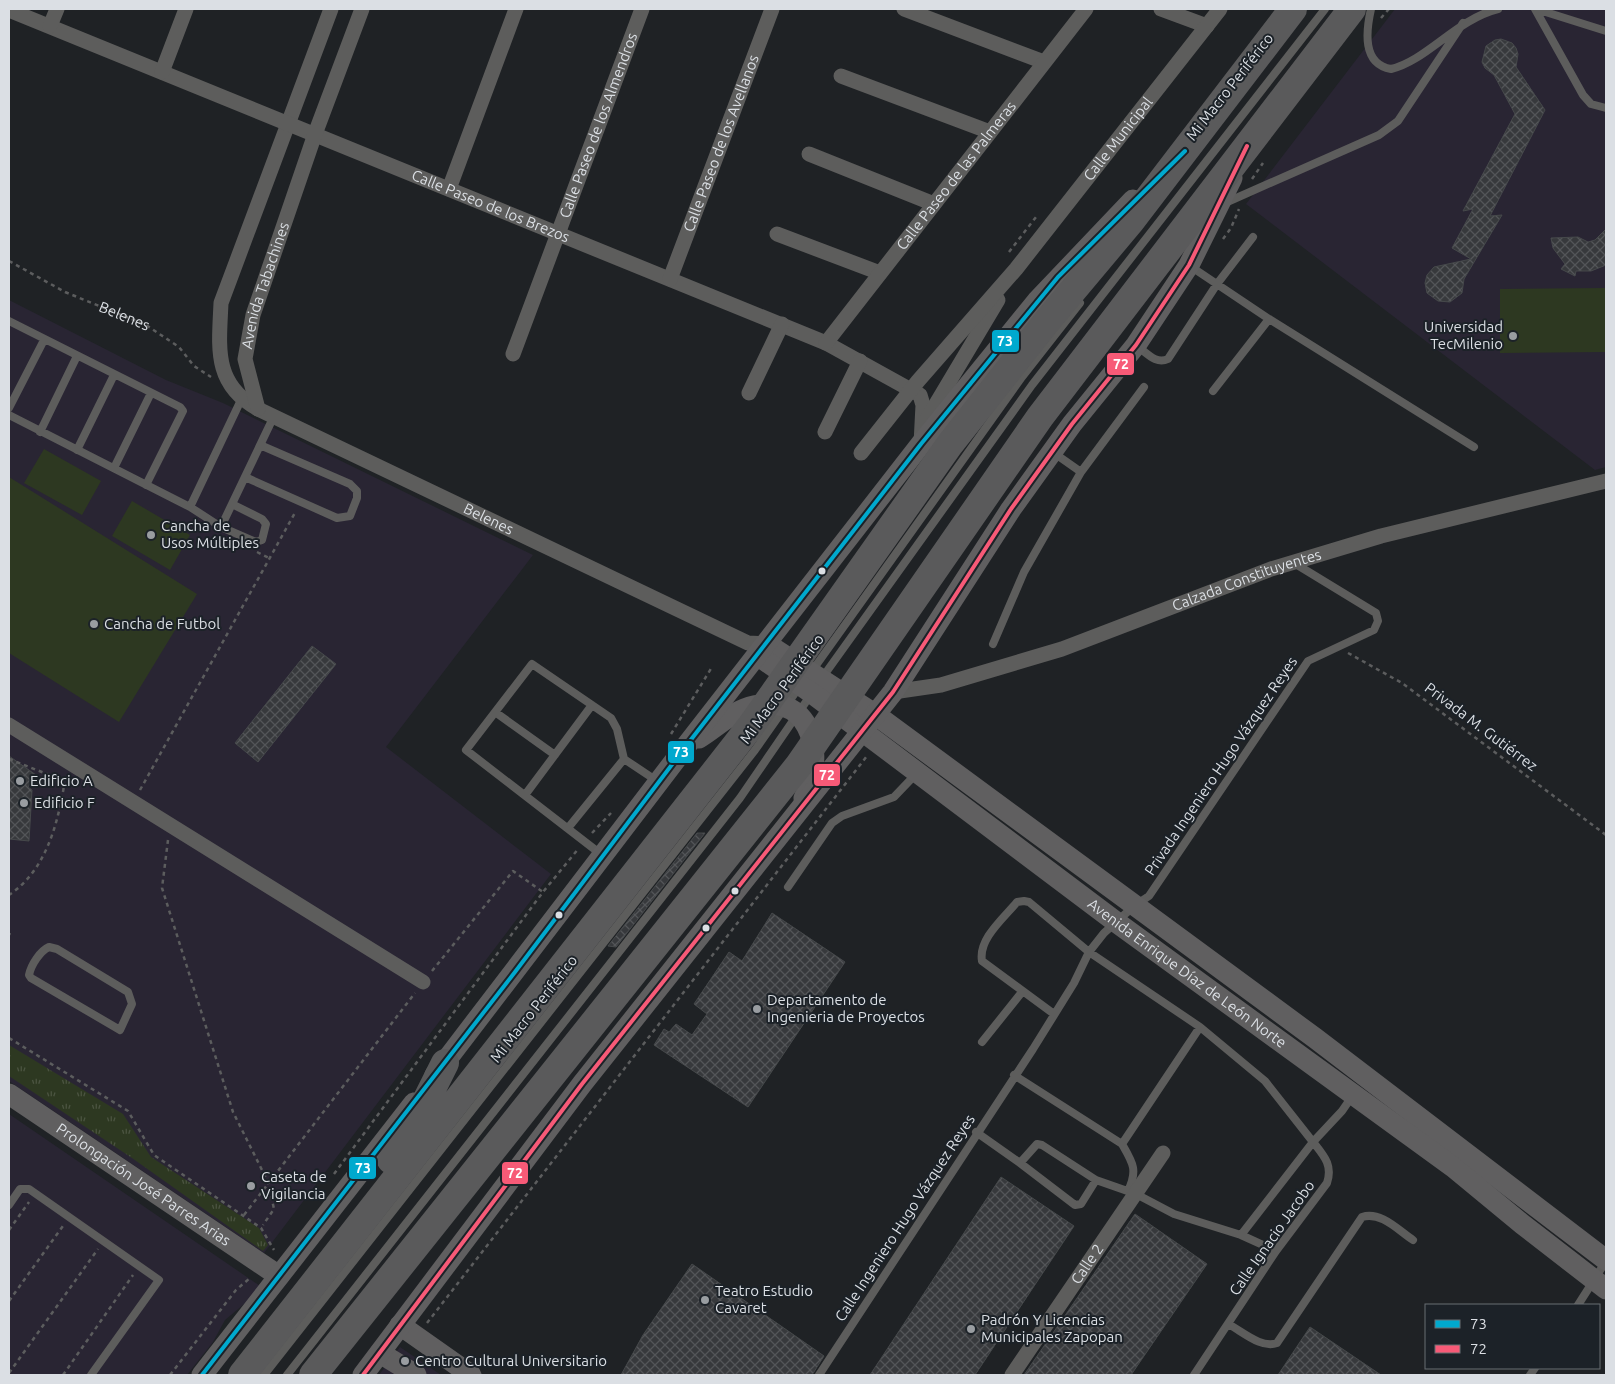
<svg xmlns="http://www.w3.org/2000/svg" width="1615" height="1384" font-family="Ubuntu,sans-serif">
	<defs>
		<pattern id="park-tufts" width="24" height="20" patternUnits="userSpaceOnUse" patternTransform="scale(1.25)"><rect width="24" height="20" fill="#2d3821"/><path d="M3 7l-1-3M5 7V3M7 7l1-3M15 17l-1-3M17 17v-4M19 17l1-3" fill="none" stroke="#4b5441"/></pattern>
		<pattern id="building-cross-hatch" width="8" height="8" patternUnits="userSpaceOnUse" patternTransform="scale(1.25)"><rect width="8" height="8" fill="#37393c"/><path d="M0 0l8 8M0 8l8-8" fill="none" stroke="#535558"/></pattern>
	</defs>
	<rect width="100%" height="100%" fill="#1f2225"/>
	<path fill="#292533" d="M1395 9H1606V467L1595 470 1246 204Z
		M9 300 166 380 223 403 533 555 386 747 551 874 264 1253 9 1081Z
		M9 1114 263 1288 225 1320 213 1342 187 1375H9Z
		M400 1347 441 1375H379Z"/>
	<path fill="#2d3821" d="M1606 288V352L1500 353V289Z
		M44 449 101 481 82 515 24 483Z
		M9 477 197 594 119 722 9 653Z
		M132 501 190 535 170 570 112 536Z"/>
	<path fill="url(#park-tufts)" d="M9 1045 123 1114 151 1157 259 1228 268 1245 263 1251 132 1158 9 1076Z"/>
	<path fill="url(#building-cross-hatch)" stroke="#46494b" d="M1501 39 1512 43 1516 48 1518 54 1516 67 1545 110 1490 216 1502 215 1464 279 1462 293 1450 302 1438 301 1427 293 1425 283 1427 275 1434 267 1471 259 1452 248 1473 209 1463 211 1515 114 1494 75 1485 68 1482 62 1486 46 1495 40Z
		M1606 229V265L1591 271H1576L1575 276 1561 269 1565 264 1553 248 1551 238 1578 237 1588 242 1595 240Z
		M312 646 336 664 258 762 235 743Z
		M9 756 36 775 28 787 32 790 29 841 9 839Z
		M697 833H705L616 947 608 946Z
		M772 913 845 962 748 1107 654 1045 664 1029 669 1032 676 1024 692 1035 707 1014 694 1004 729 952 742 961Z
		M1001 1177 1074 1226 975 1375H870Z
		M1135 1214 1207 1264 1131 1375H1024Z
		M692 1264 824 1356 812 1375H621L643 1335Z
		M1310 1327 1381 1375H1278Z"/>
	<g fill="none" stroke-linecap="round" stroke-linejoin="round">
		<g stroke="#5c5d5e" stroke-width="2.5" stroke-dasharray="4 4" stroke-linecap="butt">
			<path d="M1381 18 1389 9"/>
			<path d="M1252 179 1263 163"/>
			<path d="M1223 239 1231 228 1239 209"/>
			<path d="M1009 252 1036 217"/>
			<path id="s1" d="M9 261 65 292 146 325 179 347 194 366 211 377"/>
			<path d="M257 552 269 558"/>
			<path d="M1348 653 1402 683 1606 835"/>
			<path d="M671 734 712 667"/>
			<path d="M9 759 52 776 64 786C57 827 45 871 9 895"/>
			<path d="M140 790 296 511"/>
			<path d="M592 833 611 813"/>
			<path d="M168 840 162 888 233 1112 268 1182 274 1209 263 1225"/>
			<path d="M9 935 10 933"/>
			<path d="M432 971 513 871 543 892"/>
			<path d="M9 1038 128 1111 154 1155 261 1228 274 1250"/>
			<path d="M334 1174 543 892 579 848"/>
			<path d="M244 1215 415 993"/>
			<path d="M9 1230 29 1202"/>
			<path d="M9 1301 63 1226"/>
			<path d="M427 1323 867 756"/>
			<path d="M9 1373 98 1249"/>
			<path d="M63 1375 133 1275"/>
			<path d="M170 1375 236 1290 250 1278"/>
		</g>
		<path stroke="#5d5d5c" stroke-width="8" d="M1371 9C1366 31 1362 64 1391 69 1426 61 1457 19 1498 9
			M1535 9 1583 95 1591 104 1606 108
			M1536 9 1606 31
			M1225 203 1379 135 1398 121 1463 23
			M1190 266 1269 319 1474 447
			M9 321 180 407 183 411 146 485
			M1137 346C1147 353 1156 365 1168 359L1217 284 1253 237
			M1213 391 1269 319
			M9 408 44 340
			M9 415 190 507 221 527 256 542 262 540 266 524 262 519 232 504
			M40 432 77 356
			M77 450 114 375
			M114 468 151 393
			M1081 472 1144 387
			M245 477 337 518 350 516 357 498V491L350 484 260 445
			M190 507 241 400
			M221 527 274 416
			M993 644 1024 572 1081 472 1054 453
			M812 671 1022 377 1080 303
			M822 678 1032 385 1325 9
			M495 712 555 755
			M624 759 657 781
			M525 795 592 705
			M568 828 624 759 617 729 611 718 532 664 466 750 602 855
			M788 887 832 823 842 816 894 797 916 774
			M49 947 57 949 128 992 132 1004 120 1030 31 978 29 975C31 965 40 951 49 947Z
			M1054 1014 982 961C978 939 1004 918 1017 902L1024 901 1029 902 1089 952 1200 1027 1265 1081 1313 1142 1241 1235
			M982 1042 1022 992
			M1014 1075 1122 1144C1133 1163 1138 1170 1128 1191
			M976 1132 1020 1163 1037 1144 1042 1145 1096 1180 1136 1194 1174 1214 1241 1235 1276 1251
			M1122 1144 1200 1027
			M1020 1163 1075 1205 1081 1204 1096 1180
			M9 1205 20 1189H29L159 1280 91 1375
			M1578 1305 1606 1261
			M1228 1324C1242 1331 1261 1349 1277 1343L1362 1217C1381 1211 1398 1230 1413 1240
			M264 1375 755 750 800 686
			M287 1375 740 798 812 693
			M819 1375 1033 1049 1074 983 1089 952 1104 933 1134 906 1149 896 1308 661 1374 630 1378 621 1376 613 1294 563
			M1194 1375 1276 1251 1327 1183C1333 1165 1324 1156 1313 1142L1342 1111 1353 1095
			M1530 1375 1535 1368"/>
		<g stroke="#5d5d5c" stroke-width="15">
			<path id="s2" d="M331 9 221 303C219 348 213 384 258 409L748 643 767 644"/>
			<path d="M904 9 1044 62"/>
			<path d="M1161 9 1207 26"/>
			<path id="s3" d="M9 10 826 343 920 395 923 405 921 444"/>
			<path d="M50 26 57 9"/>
			<path d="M162 72 186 9"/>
			<path d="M841 76 990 132"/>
			<path d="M809 154 934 204"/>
			<path d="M449 189 516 9"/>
			<path d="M777 234 880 273"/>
			<path id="s4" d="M670 279 772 9"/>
			<path id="s5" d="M826 343 1086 9"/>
			<path id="s6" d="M513 354 642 9"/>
			<path d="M749 393 782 324"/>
			<path id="s7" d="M258 409 245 359 253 315 315 134 362 9"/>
			<path d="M924 424 998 300"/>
			<path d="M825 432 860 361"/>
			<path id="s8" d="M861 453 918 381 1016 269 1220 9"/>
			<path id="s9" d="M893 692 941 685 1062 649 1271 569 1381 536 1606 481"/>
			<path d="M9 725 423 982"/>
			<path id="s10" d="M1012 1375 1163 1153"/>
		</g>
		<g stroke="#605f60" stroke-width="21">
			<path d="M767 644 876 715 1315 1038 1606 1260"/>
			<path id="s11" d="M757 655 813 694 1116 922 1453 1167 1522 1224 1606 1289"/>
			<path d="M699 738C714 729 728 715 744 709 808 686 828 749 804 798"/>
			<path d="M435 1075 686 746 921 444 1037 301 1133 200"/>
			<path id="s12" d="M9 1094 279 1276"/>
			<path d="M400 1325 471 1375"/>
			<path d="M380 1353 416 1375"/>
			<path d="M202 1375 414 1103"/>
			<path d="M363 1375 582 1084 893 692 1011 509 1072 424 1136 345 1189 265 1232 178"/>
		</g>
		<path stroke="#5a5a5b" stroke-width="28" d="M391 1160 419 1115 445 1063
			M242 1375 750 727 950 444 1048 320 1131 221 1293 9
			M313 1375 799 765 1040 417 1352 9"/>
		<g stroke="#1c2228" stroke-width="8">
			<path id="bus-1" d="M202 1375 515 972 686 746 921 444 1058 277 1185 151"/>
		</g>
		<g stroke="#1c2228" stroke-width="8">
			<path id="bus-2" d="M363 1375 582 1084 893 692 1011 509 1072 424 1136 345 1189 265 1247 146"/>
		</g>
		<use href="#bus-1" stroke="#00a9ce" stroke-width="4"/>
		<use href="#bus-2" stroke="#f75a77" stroke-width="4"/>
	</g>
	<g fill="#999da1" stroke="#1c2228" stroke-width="2">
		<circle cx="1513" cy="336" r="5"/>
		<circle cx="151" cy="535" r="5"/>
		<circle cx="94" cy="624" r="5"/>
		<circle cx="20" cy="781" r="5"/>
		<circle cx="24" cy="803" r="5"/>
		<circle cx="757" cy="1009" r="5"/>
		<circle cx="251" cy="1186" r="5"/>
		<circle cx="705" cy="1300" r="5"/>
		<circle cx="971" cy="1329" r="5"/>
		<circle cx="405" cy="1361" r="5"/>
	</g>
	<g fill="#dbdfe4" stroke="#1c2228" stroke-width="2">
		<circle cx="822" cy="571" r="4.5"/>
		<circle cx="735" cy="891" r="4.5"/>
		<circle cx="559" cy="915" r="4.5"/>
		<circle cx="706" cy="928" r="4.5"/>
	</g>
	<g text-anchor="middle" stroke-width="4" stroke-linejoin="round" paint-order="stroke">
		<g font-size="15" fill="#dbdfe4" stroke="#1c2228">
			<text transform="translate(1230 87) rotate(-52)" y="5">Mi Macro Periférico</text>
			<text dy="5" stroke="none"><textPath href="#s6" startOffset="244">Calle Paseo de los Almendros</textPath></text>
			<text dy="5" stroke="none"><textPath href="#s8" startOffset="406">Calle Municipal</textPath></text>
			<text dy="5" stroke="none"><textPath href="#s4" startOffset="145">Calle Paseo de los Avellanos</textPath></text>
			<text dy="5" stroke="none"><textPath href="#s5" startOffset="212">Calle Paseo de las Palmeras</textPath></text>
			<text dy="5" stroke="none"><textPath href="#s3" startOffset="520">Calle Paseo de los Brezos</textPath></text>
			<text dy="5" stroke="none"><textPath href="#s7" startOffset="128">Avenida Tabachines</textPath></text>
			<text dy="5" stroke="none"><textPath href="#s1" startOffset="128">Belenes</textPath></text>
			<text dy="5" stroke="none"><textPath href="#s2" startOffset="690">Belenes</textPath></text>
			<text dy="5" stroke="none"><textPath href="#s9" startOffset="372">Calzada Constituyentes</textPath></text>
			<text transform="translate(782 689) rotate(-54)" y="5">Mi Macro Periférico</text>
			<text transform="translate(1481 727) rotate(37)" y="5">Privada M. Gutiérrez</text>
			<text transform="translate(1221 766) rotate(-56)" y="5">Privada Ingeniero Hugo Vázquez Reyes</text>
			<text dy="5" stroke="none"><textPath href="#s11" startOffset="535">Avenida Enrique Díaz de León Norte</textPath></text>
			<text transform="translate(534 1009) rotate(-52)" y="5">Mi Macro Periférico</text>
			<text dy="5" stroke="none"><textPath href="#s12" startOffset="162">Prolongación José Parres Arias</textPath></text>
			<text transform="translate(905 1218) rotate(-57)" y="5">Calle Ingeniero Hugo Vázquez Reyes</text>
			<text transform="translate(1272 1238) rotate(-55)" y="5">Calle Ignacio Jacobo</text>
			<text dy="5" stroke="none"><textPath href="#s10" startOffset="134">Calle 2</textPath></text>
		</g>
		<g font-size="15" fill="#dbdfe4" stroke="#1c2228" text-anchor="start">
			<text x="1503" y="332" text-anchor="end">Universidad<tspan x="1503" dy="17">TecMilenio</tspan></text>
			<text x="161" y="531">Cancha de<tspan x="161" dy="17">Usos Múltiples</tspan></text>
			<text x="104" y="629">Cancha de Futbol</text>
			<text x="30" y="786">Edificio A</text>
			<text x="34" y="808">Edificio F</text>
			<text x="767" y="1005">Departamento de<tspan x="767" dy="17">Ingenieria de Proyectos</tspan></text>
			<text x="261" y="1182">Caseta de<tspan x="261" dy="17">Vigilancia</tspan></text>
			<text x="715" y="1296">Teatro Estudio<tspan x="715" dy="17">Cavaret</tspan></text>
			<text x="981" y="1325">Padrón Y Licencias<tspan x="981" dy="17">Municipales Zapopan</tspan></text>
			<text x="415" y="1366">Centro Cultural Universitario</text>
		</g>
	</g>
	<g stroke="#1c2228" stroke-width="2">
		<rect x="991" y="329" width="29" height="24" rx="5" fill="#00a9ce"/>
		<rect x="1106" y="352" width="29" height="24" rx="5" fill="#f75a77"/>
		<rect x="667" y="740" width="28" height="24" rx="5" fill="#00a9ce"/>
		<rect x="813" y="763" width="28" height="24" rx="5" fill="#f75a77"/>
		<rect x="348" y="1156" width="29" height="24" rx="5" fill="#00a9ce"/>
		<rect x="501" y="1161" width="28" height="24" rx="5" fill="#f75a77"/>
	</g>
	<g font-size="14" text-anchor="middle" font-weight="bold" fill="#fff">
		<text x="1005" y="346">73</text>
		<text x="1121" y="369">72</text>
		<text x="681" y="757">73</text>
		<text x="827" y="780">72</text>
		<text x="363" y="1173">73</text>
		<text x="515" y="1178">72</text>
	</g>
	<rect width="1615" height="1384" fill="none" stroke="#dbdfe4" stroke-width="20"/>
	<rect x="1425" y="1304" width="175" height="65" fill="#1c2228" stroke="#686e73"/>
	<rect x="1435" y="1320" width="25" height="8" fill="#00a9ce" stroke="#686e73"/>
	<text x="1470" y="1329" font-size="15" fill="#dbdfe4">73</text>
	<rect x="1435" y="1345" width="25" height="8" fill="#f75a77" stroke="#686e73"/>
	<text x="1470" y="1354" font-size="15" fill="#dbdfe4">72</text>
</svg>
